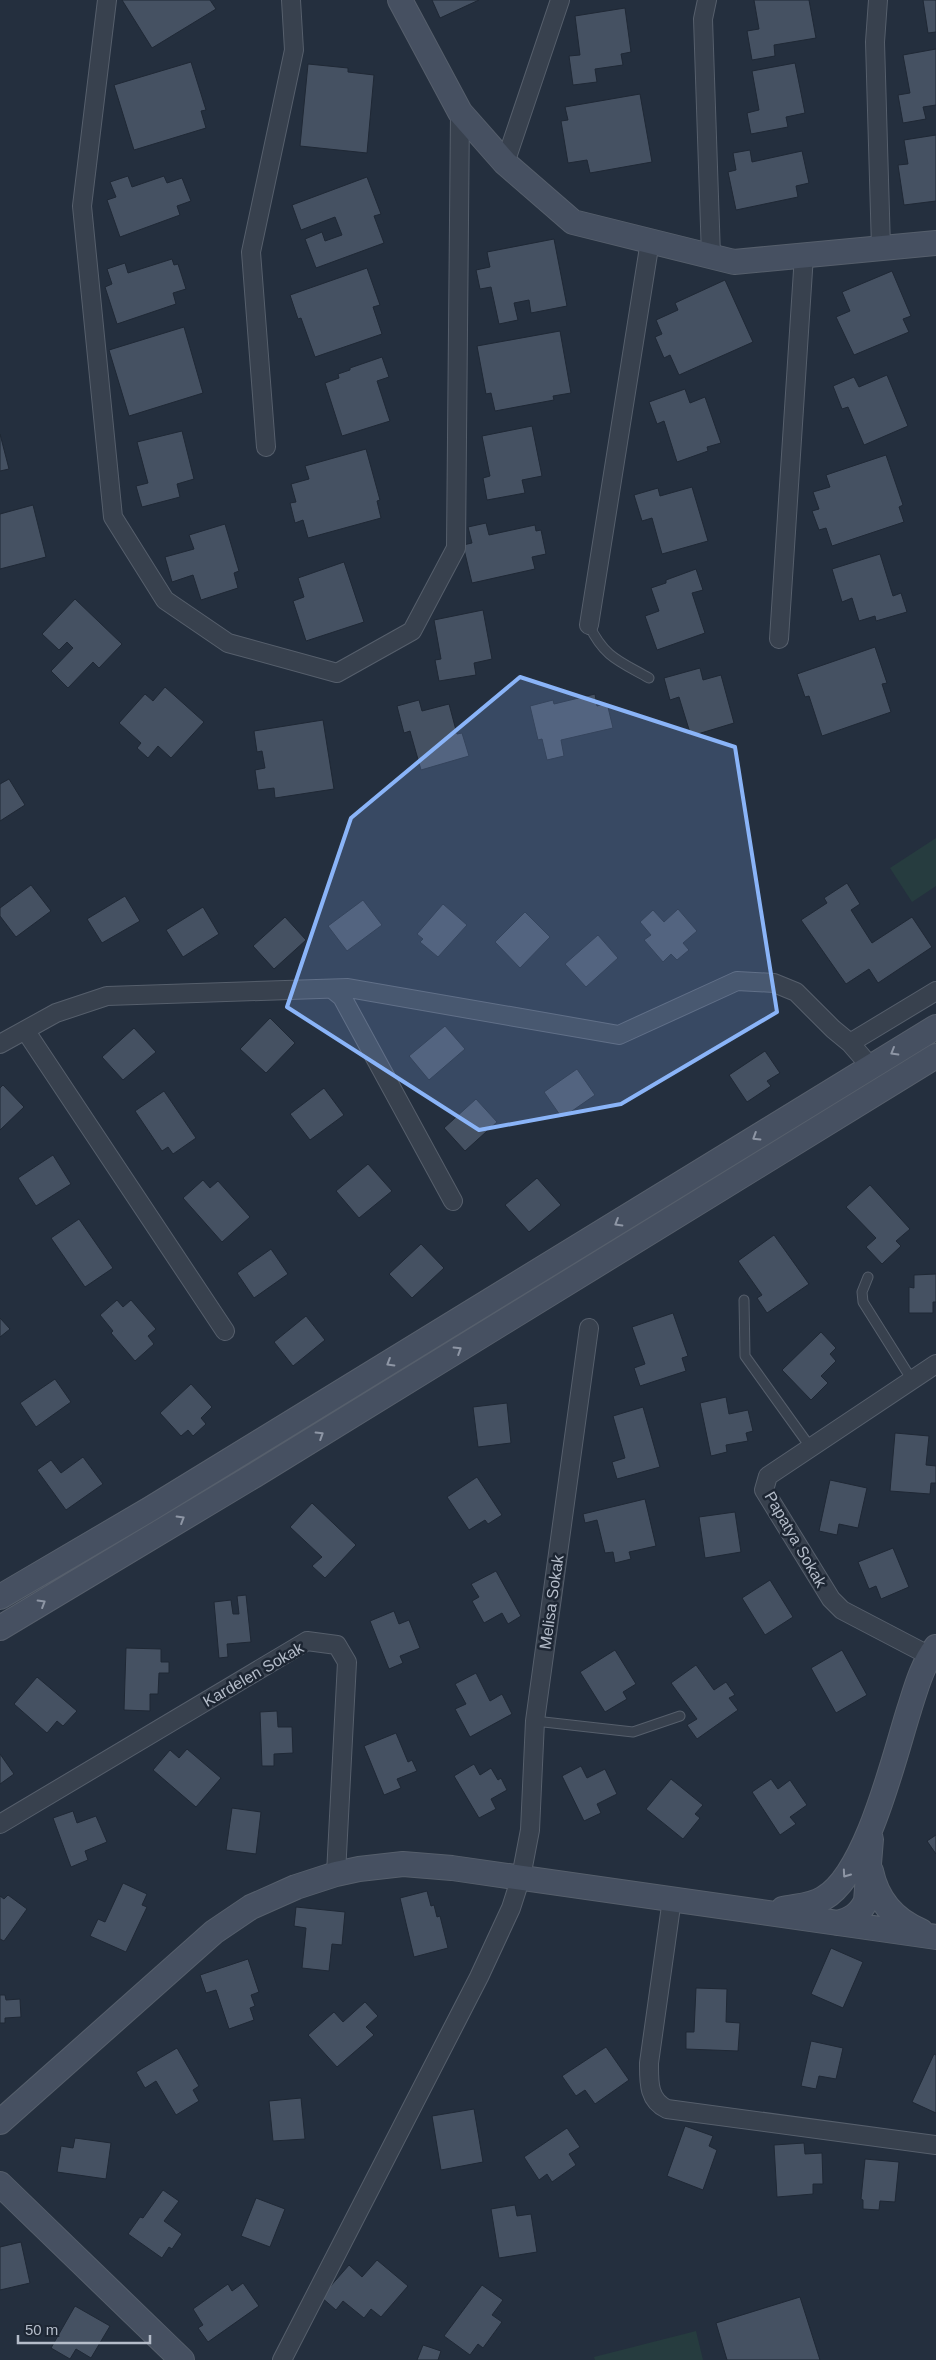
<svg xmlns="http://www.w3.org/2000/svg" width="936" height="2360" font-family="Helvetica,sans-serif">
	<rect width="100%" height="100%" fill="#242f3e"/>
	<path fill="#263c3f" d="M936 838V886L912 902 890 868Z
		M696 2331 703 2360H595L594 2357Z"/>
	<path fill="#455162" stroke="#1f2835" d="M122 0H210L216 9 152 48Z
		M432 0H479L440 18Z
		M754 0H809L816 38 774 45 775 56 752 60 747 31 759 29Z
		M923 0H936V32L928 33Z
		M625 8 631 52 621 54 623 65 595 69 597 82 573 85 569 56 580 55 575 16Z
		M936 49V105L923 107 926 119 903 123 898 95 910 93 903 55Z
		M191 62 206 110 201 111 206 128 134 150 114 85Z
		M795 63 805 113 786 117 788 127 751 134 747 113 759 110 752 71Z
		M308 64 348 68V72L374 75 367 153 300 146Z
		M640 94 652 162 590 173 587 160 568 163 561 121 568 120 565 107Z
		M936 135V201L904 205 898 165 908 164 904 140Z
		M750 150 752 162 802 151 809 183 796 186 798 197 736 210 728 172 736 170 733 153Z
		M128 176 132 187 164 176 167 183 182 178 191 201 177 206 180 215 120 237 107 200 116 197 110 182Z
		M367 177 381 214 374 216 384 243 316 268 305 239 322 232 325 241 342 235 335 217 301 230 292 205Z
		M554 239 567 306 531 313 529 300 514 303 518 320 499 324 491 287 480 289 476 270 490 267 487 252Z
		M172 259 174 265 178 264 186 289 173 293 176 304 117 324 105 287 112 284 107 269 125 263 128 273Z
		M367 268 380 305 373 307 382 334 315 357 301 318 298 319 290 295Z
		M892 271 911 316 903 319 909 332 854 355 836 317 850 311 842 292Z
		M725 280 753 342 679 375 670 355 664 358 655 337 662 334 656 320 678 310 675 303Z
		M184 327 203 393 129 416 109 350Z
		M560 331 571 393 553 396 554 400 495 411 491 393 486 394 477 346Z
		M382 357 389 377 377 381 390 421 342 436 325 383 339 378 338 374 350 370V368Z
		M887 375 908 426 864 445 848 407 842 409 833 386 854 377 859 387Z
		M685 389 690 403 705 397 721 443 707 447 708 451 677 462 664 421 657 424 649 402Z
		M532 426 542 476 522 480 525 493 487 500 483 478 490 476 482 436Z
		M182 431 194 479 177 484 180 497 142 507 136 486 148 483 137 442Z
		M0 434 9 469 0 471Z
		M366 449 380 500 377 501 381 518 308 538 303 520 295 523 290 503 296 502 291 484 309 479 305 466Z
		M886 455 903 505 899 507 904 522 832 546 826 528 819 530 812 511 819 509 813 492 830 487 826 475Z
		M692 487 708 541 662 554 652 518 642 521 634 495 658 488 660 496Z
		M33 505 46 557 0 569V514Z
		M486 523 489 535 535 525 536 531 541 530 546 554 532 557 535 569 472 583 463 545 472 543 468 527Z
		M225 524 239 571 234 573 238 588 201 600 193 575 172 582 165 557 194 549 189 535Z
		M880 554 893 596 901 593 907 612 876 621 875 616 859 621 852 598 842 602 832 569Z
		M344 562 364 622 306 641 293 601 304 597 298 578Z
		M696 569 703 590 692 593 705 633 657 650 645 616 659 611 651 588 666 583V580Z
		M75 599 122 644 99 668 93 662 68 688 51 671 73 648 67 642 59 650 42 634Z
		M483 610 492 659 474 663 476 675 439 681 435 660 441 659 434 620Z
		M875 647 887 683 882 684 891 712 822 736 809 696 805 697 797 674Z
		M700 668 703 680 721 675 734 723 691 736 679 697 670 700 664 678Z
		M165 687 204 722 171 758 158 746 148 758 137 748 141 743 119 723 145 694 153 701Z
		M595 694 597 706 607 703 613 728 561 740 564 756 547 760 542 739 538 740 530 706 553 700 554 704Z
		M419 700 422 711 449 704 457 734 462 733 469 756 421 770 410 731 404 733 397 706Z
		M323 720 334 789 275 798 274 788 258 790 255 770 265 768 262 751 257 752 254 731Z
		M9 779 25 805 0 821V784Z
		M847 883 860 904 851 910 872 943 912 917 932 947 878 983 869 969 846 984 801 920 827 903 824 898Z
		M31 885 51 911 16 937 0 916V908Z
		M125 896 140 921 102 943 87 919Z
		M363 900 382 925 347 951 328 926Z
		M443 904 467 925 438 957 420 942 423 939 417 934Z
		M203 907 219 934 183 957 166 930Z
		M678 909 697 931 683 943 689 950 677 960 671 954 663 962 644 940 651 935 640 922 653 910 664 922Z
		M525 912 550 937 520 968 495 942Z
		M285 917 306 940 274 969 253 946Z
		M598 935 618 958 586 987 565 964Z
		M270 1018 295 1043 266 1073 240 1049Z
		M445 1026 465 1049 429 1080 409 1056Z
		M134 1028 156 1052 123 1080 102 1057Z
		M765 1051 780 1073 767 1081 771 1086 747 1102 729 1075Z
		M577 1069 595 1095 562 1118 544 1092Z
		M3 1085 24 1107 0 1130V1088Z
		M324 1088 344 1115 310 1140 290 1114Z
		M164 1091 196 1138 173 1154 168 1147 162 1151 135 1111Z
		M476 1099 497 1122 465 1151 444 1128Z
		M53 1155 71 1184 36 1206 18 1178Z
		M368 1164 392 1191 359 1218 336 1191Z
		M537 1178 561 1205 529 1232 505 1205Z
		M203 1180 210 1188 218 1181 250 1217 222 1242 183 1198Z
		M870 1185 910 1229 896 1241 901 1246 882 1264 866 1247 876 1238 846 1207Z
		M79 1219 113 1268 85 1287 51 1238Z
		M774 1235 809 1284 767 1313 757 1298 762 1295 738 1261Z
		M421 1244 444 1268 412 1298 389 1274Z
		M271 1249 288 1274 254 1298 237 1273Z
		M936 1274V1302H933V1313H909V1287L914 1288V1275Z
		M117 1300 123 1307 131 1300 156 1329 148 1336 154 1344 135 1361 111 1333 113 1331 100 1315Z
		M673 1313 688 1356 682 1358 686 1371 640 1386 634 1368 645 1364 632 1327Z
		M306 1316 325 1340 293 1366 274 1342Z
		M0 1318 10 1329 0 1337Z
		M821 1332 836 1348 830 1354 836 1361 821 1376 828 1383 811 1400 782 1370Z
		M55 1379 71 1402 36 1427 20 1403Z
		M191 1384 212 1407 201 1418 206 1424 193 1436 188 1430 181 1436 160 1413Z
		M726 1397 729 1414 748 1410 753 1431 746 1433 748 1441 726 1445 727 1452 711 1456 700 1403Z
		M507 1403 511 1443 478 1447 473 1407Z
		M643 1407 660 1467 617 1479 612 1462 625 1458 613 1416Z
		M895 1433 929 1436 926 1465 936 1466V1483H931L930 1494 890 1491Z
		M83 1457 103 1484 66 1510 37 1470 51 1460 61 1473Z
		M477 1477 502 1515 488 1524 485 1520 469 1530 447 1497Z
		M830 1480 867 1488 858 1528 839 1524 837 1535 819 1531Z
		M645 1499 656 1546 629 1552 631 1559 615 1563 613 1552 605 1553 597 1520 585 1523 583 1514Z
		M312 1503 356 1545 325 1578 312 1566 322 1557 290 1527Z
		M735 1512 741 1552 705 1558 699 1517Z
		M893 1548 909 1587 881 1599 876 1586 869 1589 858 1562Z
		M496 1571 521 1616 508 1624 502 1613 484 1623 472 1601 479 1597 471 1584Z
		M770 1580 793 1617 765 1635 742 1598Z
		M246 1595 251 1642 227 1644 228 1657 219 1658 214 1602 231 1600 233 1614H239L237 1596Z
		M394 1611 399 1624 409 1620 420 1648 400 1656 403 1663 389 1669 370 1621Z
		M126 1648 161 1649V1662H169V1673H159L158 1694H150V1711L124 1710Z
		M615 1650 636 1684 623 1692 627 1699 605 1712 580 1672Z
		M842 1650 867 1695 836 1713 811 1668Z
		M696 1665 714 1690 726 1682 735 1695 729 1698 738 1710 697 1739 687 1725 697 1719 671 1683Z
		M476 1673 490 1701 502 1694 512 1714 470 1737 455 1709 466 1704 455 1684Z
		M37 1677 77 1711 63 1726 57 1721 47 1733 14 1704Z
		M277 1711 278 1727H292L293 1753 274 1754V1766H262L260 1712Z
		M396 1733 408 1762 412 1760 417 1771 397 1779 401 1788 384 1795 364 1746Z
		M187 1749 221 1778 196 1807 153 1770 170 1750 179 1758Z
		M0 1754 14 1774 0 1784Z
		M474 1764 480 1775 491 1768 498 1780 501 1778 507 1790 491 1799 496 1809 479 1818 454 1776Z
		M581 1766 587 1778 605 1769 617 1794 597 1804 601 1813 584 1821 562 1776Z
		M671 1779 703 1805 695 1814 700 1818 683 1839 646 1809Z
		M771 1779 778 1789 790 1780 807 1805 790 1817 796 1824 780 1835 752 1792Z
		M232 1808 261 1812 256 1854 226 1850Z
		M73 1811 77 1823 96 1816 107 1842 85 1851 88 1860 71 1867 53 1818Z
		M936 1835V1854L927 1841Z
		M123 1883 147 1894 142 1905 147 1907 126 1952 90 1936 98 1919 105 1922Z
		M427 1891 431 1906 434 1905 437 1917 440 1916 448 1948 414 1957 400 1898Z
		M8 1895 27 1909 4 1941 0 1939V1896L4 1899Z
		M296 1907 345 1912 342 1945 332 1944 329 1971 302 1968 306 1928 294 1926Z
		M831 1948 863 1962 843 2008 811 1994Z
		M248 1959 259 1992 251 1995 255 2006 250 2008 254 2020 229 2029 216 1990 206 1993 200 1975Z
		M696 1988 727 1989 726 2022 740 2023 738 2051 686 2049V2032H694Z
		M0 1995H5L6 2000 20 1999 21 2017 5 2018V2023H0Z
		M365 2002 378 2016 366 2027 374 2035 337 2067 308 2035 334 2012 343 2022Z
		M811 2041 843 2048 836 2079 819 2076 816 2089 801 2086Z
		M606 2047 629 2080 595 2104 585 2090 576 2096 562 2076Z
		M177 2048 199 2086 193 2090 199 2101 176 2115 156 2081 145 2088 136 2072Z
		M934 2054 936 2055V2113L912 2102Z
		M301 2098 305 2139 273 2141 269 2101Z
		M474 2109 483 2162 441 2170 432 2116Z
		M685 2126 713 2136 709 2146 717 2150 703 2190 667 2176Z
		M567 2128 580 2147 569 2154 576 2165 552 2182 547 2174 539 2180 524 2157Z
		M75 2138 111 2143 106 2179 57 2172 61 2146 73 2148Z
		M804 2143 805 2154 822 2153 823 2184H813V2194L777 2197 774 2145Z
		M865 2159 899 2162 895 2202 880 2201 879 2210 863 2209V2200L861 2199Z
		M163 2190 179 2201 164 2221 182 2234 172 2249 169 2247 162 2258 128 2234 140 2217 143 2218Z
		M256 2198 285 2209 270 2247 241 2236Z
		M515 2205 517 2216 531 2214 537 2252 499 2258 491 2209Z
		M21 2242 30 2283 0 2290V2247Z
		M377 2260 408 2286 381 2317 371 2309 364 2318 343 2301 336 2310 321 2297 349 2265 362 2277Z
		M243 2283 259 2306 208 2342 198 2328 203 2325 193 2309 228 2284 232 2291Z
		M482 2285 503 2300 492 2315 502 2322 483 2348 478 2344 470 2355 444 2336Z
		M800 2297 820 2360H727L716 2323Z
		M75 2306 110 2326 91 2358 76 2349 70 2359 51 2348Z
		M423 2345 441 2351 438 2360H417Z"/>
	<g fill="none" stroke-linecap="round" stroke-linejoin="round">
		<g stroke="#565f6c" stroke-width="11">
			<path id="lane" d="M589 625C604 657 619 661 649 678
				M868 1277 862 1292 863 1302 912 1380
				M744 1300 745 1356 811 1448
				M535 1721 633 1732 680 1716"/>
		</g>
		<g stroke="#565f6c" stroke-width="20">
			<path id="street" d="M107 0 82 206 113 517 165 600 228 643 337 673 412 631 456 548 460 112
				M707 0 703 19 711 256
				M878 0 875 42 881 248
				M505 163 560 0
				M266 447 251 252 294 50 291 0
				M589 625 650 241
				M779 639 804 255
				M332 989 342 997 453 1201
				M25 1030 225 1331
				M850 1043 936 991
				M0 1044 56 1013 107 996 348 988 619 1035 737 981 774 983 796 992 833 1029 850 1043 870 1066
				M930 1656 842 1610 831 1599 764 1490 768 1476 936 1364
				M0 1824 307 1641 337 1645 347 1662 336 1874
				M672 1899 649 2063C649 2082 648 2100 667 2109L936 2145
				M282 2360 479 1977 511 1908 521 1877 530 1830 535 1721 589 1328"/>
		</g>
		<g stroke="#565f6c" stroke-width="26">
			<path id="secondary" d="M400 0 460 112 505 163 573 222 734 262 936 243
				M0 1597 150 1509 936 1027
				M0 1628 255 1475 936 1056
				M871 1871C877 1900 894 1920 921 1931
				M783 1909C796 1906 812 1906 824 1898 867 1873 894 1757 909 1710 916 1688 922 1665 936 1647
				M837 1923C851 1920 860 1914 866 1901L871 1839
				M0 2122 214 1932 251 1907 296 1887 336 1874 359 1869 403 1864 452 1868 936 1937
				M0 2184 182 2360"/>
		</g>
		<use href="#lane" stroke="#38414e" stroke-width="9"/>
		<use href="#street" stroke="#38414e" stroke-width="18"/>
		<use href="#secondary" stroke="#465061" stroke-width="24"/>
	</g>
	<defs><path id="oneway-chevron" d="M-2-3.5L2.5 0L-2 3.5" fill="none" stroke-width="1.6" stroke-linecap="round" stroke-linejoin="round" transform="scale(1.25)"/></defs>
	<g stroke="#8e96a5">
		<use href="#oneway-chevron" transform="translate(894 1052) rotate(150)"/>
		<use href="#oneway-chevron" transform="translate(756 1137) rotate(148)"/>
		<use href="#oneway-chevron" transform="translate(618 1223) rotate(149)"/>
		<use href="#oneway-chevron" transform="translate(458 1350) rotate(-32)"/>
		<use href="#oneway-chevron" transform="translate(390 1363) rotate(149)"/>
		<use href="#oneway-chevron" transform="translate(320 1435) rotate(-32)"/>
		<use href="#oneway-chevron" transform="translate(181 1519) rotate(-31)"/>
		<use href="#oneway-chevron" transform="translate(42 1603) rotate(-31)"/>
		<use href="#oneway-chevron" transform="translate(846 1874) rotate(125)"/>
	</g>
	<path fill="#8ab4f8" fill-opacity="0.2" stroke="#8ab4f8" stroke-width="4" stroke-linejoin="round" d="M520 677 735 747 777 1012 621 1104 479 1130 287 1007 351 818Z"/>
	<g text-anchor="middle" stroke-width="5" stroke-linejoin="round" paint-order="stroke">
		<g font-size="16" fill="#b4bcc9" stroke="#1d2633">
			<text transform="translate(796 1539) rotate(60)" y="6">Papatya Sokak</text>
			<text transform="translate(551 1602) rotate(-82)" y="6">Melisa Sokak</text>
			<text transform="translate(253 1674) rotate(-30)" y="6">Kardelen Sokak</text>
		</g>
	</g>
	<path d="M18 2335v8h132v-8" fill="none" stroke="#b4bcc9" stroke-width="2.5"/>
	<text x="25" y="2335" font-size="15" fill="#b4bcc9" stroke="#1d2633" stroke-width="4" paint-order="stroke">50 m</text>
</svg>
